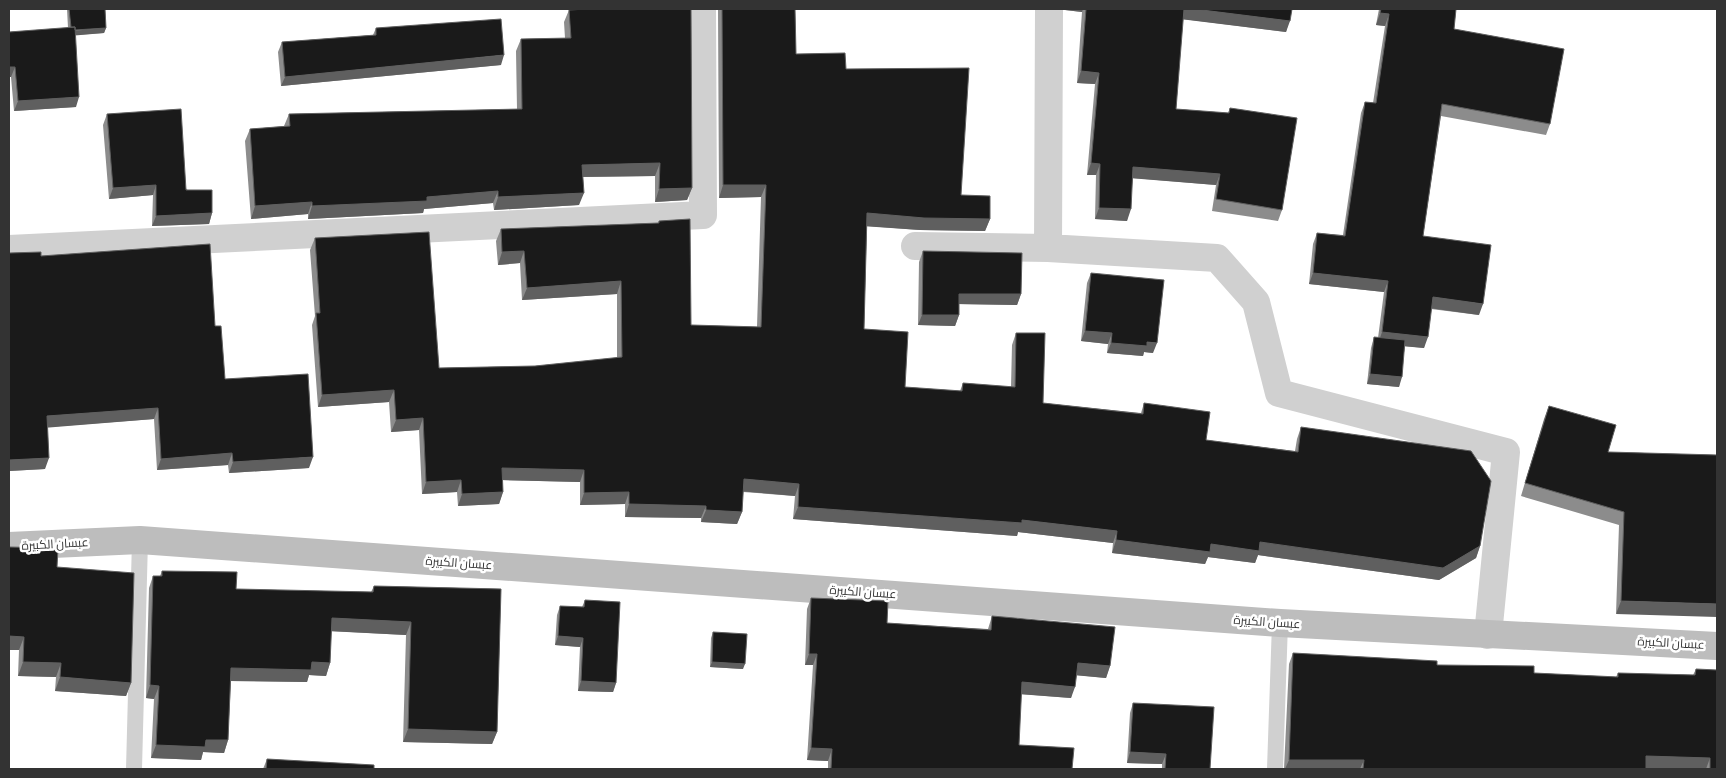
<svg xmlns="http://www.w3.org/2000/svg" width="1726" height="778" font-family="'PT Sans Narrow',Cairo,sans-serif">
	<rect width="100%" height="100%" fill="#fff"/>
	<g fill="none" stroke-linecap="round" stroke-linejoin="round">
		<path stroke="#d0d0d0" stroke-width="16" d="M134 769 140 540
			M1275 769 1280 623"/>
		<path stroke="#d0d0d0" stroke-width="28" d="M915 246 1048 248 1217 258 1256 302 1279 393 1506 452 1488 635
			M1048 248 1049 9
			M9 249 703 215 702 9"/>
		<path stroke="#bdbdbd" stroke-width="28" d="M9 546 140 540 1280 623 1717 646"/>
	</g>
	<path fill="#8c8c8c" d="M67 9H105L106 28 104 33 75 35 76 107 14 111 11 77H9V32L68 28Z
		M718 9H795L796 54 846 69 961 195 990 219 985 231 920 230 867 226 864 329 905 387 960 391 963 383 1011 387 1012 345 1016 333 1043 403 1141 413 1144 403 1206 440 1295 451 1297 439 1301 427 1480 546 1476 558 1439 580 1258 555 1255 563 1208 557 1205 564 1112 553 1113 543 1018 532 1017 536 793 519 795 496 743 492 742 512 737 524 701 522V518L625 517V504L580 505V482L503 480V492L499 504 458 506 457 492 422 494 419 430 391 432 389 402 318 407 312 325 315 316 310 250 315 238 439 368 535 366 617 358V294L522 300 520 263 498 265 496 241 501 229 658 223 659 221 691 325 757 327 761 197 719 198Z
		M1064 9H1292L1286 32 1183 19 1176 109 1228 113 1230 108 1282 210 1278 221 1212 211 1216 185 1133 178 1127 221 1095 219 1096 175H1087L1095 84 1077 83 1082 12 1065 10Z
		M1379 9H1456L1454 29 1550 124 1546 135 1441 116 1423 236 1479 315 1431 309 1424 348 1405 346 1399 387 1367 384 1371 348 1374 337 1378 338 1384 292 1309 284 1313 244 1317 233 1343 235 1361 113 1365 102 1373 103 1385 26 1376 25Z
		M569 10 692 188 687 200 655 202V176L582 177 579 205 494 210 493 203 424 209 423 213 308 219V214L251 219 245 141 250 129 284 126 289 114 517 109 516 51 521 39 565 38 564 22Z
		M376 28 501 65 281 86 278 52 282 42 373 35Z
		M107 114 212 213 209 224 152 226 153 195 109 199 103 125Z
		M923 251 1021 294 1017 305 959 304V315L955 326 918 325 919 262Z
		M9 253 41 256 215 326 225 379 309 468 229 473 228 465 157 470 154 419 48 427 45 469 9 471Z
		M1091 273 1153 353 1144 352 1143 356 1107 353 1108 344 1081 341 1087 283Z
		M1549 406 1608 452 1717 455 1616 614 1619 525 1521 496 1544 419Z
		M9 547 57 567 131 683 126 696 55 691 56 677 18 676 19 650H9Z
		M162 571 236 589 371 592 374 586 501 589 497 732 492 744 403 742 406 635 331 631 330 663 326 676 309 675 307 682 231 681 228 740 224 753 203 752 201 760 151 758 154 699 146 698 149 588 153 576H160Z
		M811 598 887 623 988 629 992 616 1110 666 1106 678 1076 675 1071 698 1021 694 1019 745 1072 769H828V761L807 760 813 665H805L807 609Z
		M585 600 616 683 613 692 578 691 580 647 555 645 557 615 560 606 582 607Z
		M713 632 743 669 710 667 711 638Z
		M1293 653 1534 673 1616 677 1618 673 1693 675 1696 669 1717 769 1646 768V769H1284L1289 664Z
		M1133 703 1210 769H1162V764L1127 763 1130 713Z
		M267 759 374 769H263Z"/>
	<path fill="#5f5f5f" d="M1065 9H1083L1082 12 1065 10Z
		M1184 9H1194L1290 21 1286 32 1180 19Z
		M1380 13 1389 14 1385 26 1376 25Z
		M106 28 104 33 69 36 71 31Z
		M504 55 501 65 281 86 285 77Z
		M9 67H15L11 77H9Z
		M1081 71 1099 73 1095 84 1077 83Z
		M79 97 76 107 14 111 18 101Z
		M660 163 655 176 577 177 582 165Z
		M1091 163 1100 164 1096 175H1087Z
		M1133 167 1220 174 1216 185 1129 178Z
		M156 185 153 195 109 199 113 188Z
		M723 185H766L761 197 719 198Z
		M692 188 687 200 655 202 659 189Z
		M498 191 493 203 424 209 423 213 308 219 312 206Z
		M584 193 579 205 494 210 498 197Z
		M312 202 308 214 251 219 255 206Z
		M1099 208 1131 209 1127 221 1095 219Z
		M212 213 209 224 152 226 156 216Z
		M867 213 990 219 985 231 920 230 862 226Z
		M524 251 520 263 498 265 502 252Z
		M1313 273 1388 281 1384 292 1309 284Z
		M621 281 617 294 522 300 527 288Z
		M959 294H1021L1017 305 955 304Z
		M1433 297 1483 304 1479 315 1429 308Z
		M922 315H959L955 326 918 325Z
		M1085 331 1112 333 1108 344 1081 341Z
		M1382 332 1428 337 1424 348 1378 344Z
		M1147 342 1157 343 1153 353 1144 352 1143 356 1107 353 1111 343Z
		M1370 374 1402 377 1399 387 1367 384Z
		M394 390 389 402 318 407 322 395Z
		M158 408 154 419 43 428 47 416Z
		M423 418 419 430 391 432 396 420Z
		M232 453 228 465 157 470 161 459Z
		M313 457 309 468 229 473 233 462Z
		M49 458 45 469 9 471V460Z
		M502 468 584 470 580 482 498 480Z
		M744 479 799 484 795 496 739 491Z
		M461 480 457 492 422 494 426 482Z
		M503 492 499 504 458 506 462 494Z
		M629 492 625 504 580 505 584 493Z
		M629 504 706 506 701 518 625 517Z
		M798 507 1022 520 1117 531 1113 543 1018 532 1017 536 793 519Z
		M706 510 742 512 737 524 701 522Z
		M1116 540 1211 544 1260 542 1480 546 1476 558 1439 580 1258 555 1255 563 1208 557 1205 564 1112 553Z
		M1621 601 1717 604V617L1616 614Z
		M332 618 411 622 406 635 327 631Z
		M9 636 24 637 19 650H9Z
		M558 636 583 638 580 647 555 645Z
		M809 654H817L813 665H805Z
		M23 662 61 663 56 677 18 676Z
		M312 662 330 663 326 676 309 675 307 682 227 681 231 668Z
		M712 662 745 664 743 669 710 667Z
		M1078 663 1110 666 1106 678 1073 675Z
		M60 677 131 683 126 696 55 691Z
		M581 681 616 683 613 692 578 691Z
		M1022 682 1075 687 1071 698 1018 694Z
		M150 685 159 686 154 699 146 698Z
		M408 729 497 732 492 744 403 742Z
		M206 740H228L224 753 203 752 201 760 151 758 156 745Z
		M811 748 832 749 828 761 807 760Z
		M1130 752 1166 754 1162 764 1127 763Z
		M1646 756 1710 758 1706 769 1642 768Z
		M1289 760H1364L1360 769H1285Z"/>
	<path fill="#1a1a1a" stroke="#5f5f5f" d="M69 9H105L106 28 75 30V27H71Z
		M587 9H691L692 188 659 189 660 163 582 165 584 193 498 197V191L427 197V201L312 206V202L255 206 250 129 290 126 289 114 522 109 521 39 571 38 569 10Z
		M722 9H795L796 54 845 53 846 69 969 68 961 195 990 196V219L924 218 867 213 864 329 908 332 905 387 962 391 963 383 1015 387 1016 333H1045L1043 403 1143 414 1144 403 1210 412 1206 440 1298 452 1301 427 1471 451 1491 481 1480 546 1443 568 1260 542 1259 551 1211 544 1210 552 1116 540 1117 531 1022 520V523L798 507 799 484 744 479 742 512 706 510V506L629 504V492L584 493V470L502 468 503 492 462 494 461 480 426 482 423 418 396 420 394 390 322 395 316 313H320L315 238 429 232 439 368 535 366 622 357 621 281 527 288 524 251 502 252 501 229 659 223V221L690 219 691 325 761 327 766 185H723Z
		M1086 9H1184L1176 109 1229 113 1230 108 1297 118 1282 210 1216 199 1220 174 1133 167 1131 209 1099 208 1100 164 1091 163 1099 73 1081 71Z
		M1194 9H1292L1290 21Z
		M1381 9H1456L1454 29 1564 49 1550 124 1442 104 1423 236 1491 245 1483 304 1433 297 1428 337 1382 332 1388 281 1313 273 1317 233 1345 236 1365 102 1376 103 1389 14 1380 13Z
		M501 19 504 55 285 77 282 42 376 35V28Z
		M75 27 79 97 18 101 15 67H9V32Z
		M181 109 186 190H212V213L156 216V185L113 188 107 114Z
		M210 244 215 326H221L225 379 308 374 313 457 233 462 232 453 161 459 158 408 47 416 49 458 9 460V253L41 252V256Z
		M923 251 1022 253 1021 294H959V315H922Z
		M1091 273 1164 280 1157 343 1147 342V346L1111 343 1112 333 1085 331Z
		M1374 337 1405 340 1402 377 1370 374Z
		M1549 406 1616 425 1608 452 1717 455V604L1621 601 1624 512 1525 483Z
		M9 547 58 548 57 567 134 573 131 683 60 677 61 663 23 662 24 637 9 636Z
		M162 571 237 572 236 589 373 592 374 586 501 589 497 732 408 729 411 622 332 618 330 663 312 662 311 670 231 668 228 740H206L205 747 156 745 159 686 150 685 153 576H162Z
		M811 598 888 601 887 623 991 630 992 616 1115 627 1110 666 1078 663 1075 687 1022 682 1019 745 1074 748 1072 769H831L832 749 811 748 817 654H809Z
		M585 600 620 602 616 683 581 681 583 638 558 636 560 606 584 607Z
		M713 632 747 634 745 664 712 662Z
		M1293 653 1437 661V665L1534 666V673L1618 677V673L1695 675 1696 669 1717 670V769H1710V758L1646 756V769H1363L1364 760H1289Z
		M1133 703 1214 707 1210 769H1165L1166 754 1130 752Z
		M267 759 374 765V769H266Z"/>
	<g text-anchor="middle" stroke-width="5" stroke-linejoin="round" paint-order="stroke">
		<g font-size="12" fill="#333" stroke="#fff">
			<text transform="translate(55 544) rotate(-3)" y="4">عبسان الكبيرة</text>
			<text transform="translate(459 563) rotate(4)" y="4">عبسان الكبيرة</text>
			<text transform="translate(863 592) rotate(4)" y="4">عبسان الكبيرة</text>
			<text transform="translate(1267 622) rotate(4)" y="4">عبسان الكبيرة</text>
			<text transform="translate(1671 643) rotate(3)" y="4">عبسان الكبيرة</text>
		</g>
	</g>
	<rect width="1726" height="778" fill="none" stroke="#333333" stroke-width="20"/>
</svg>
